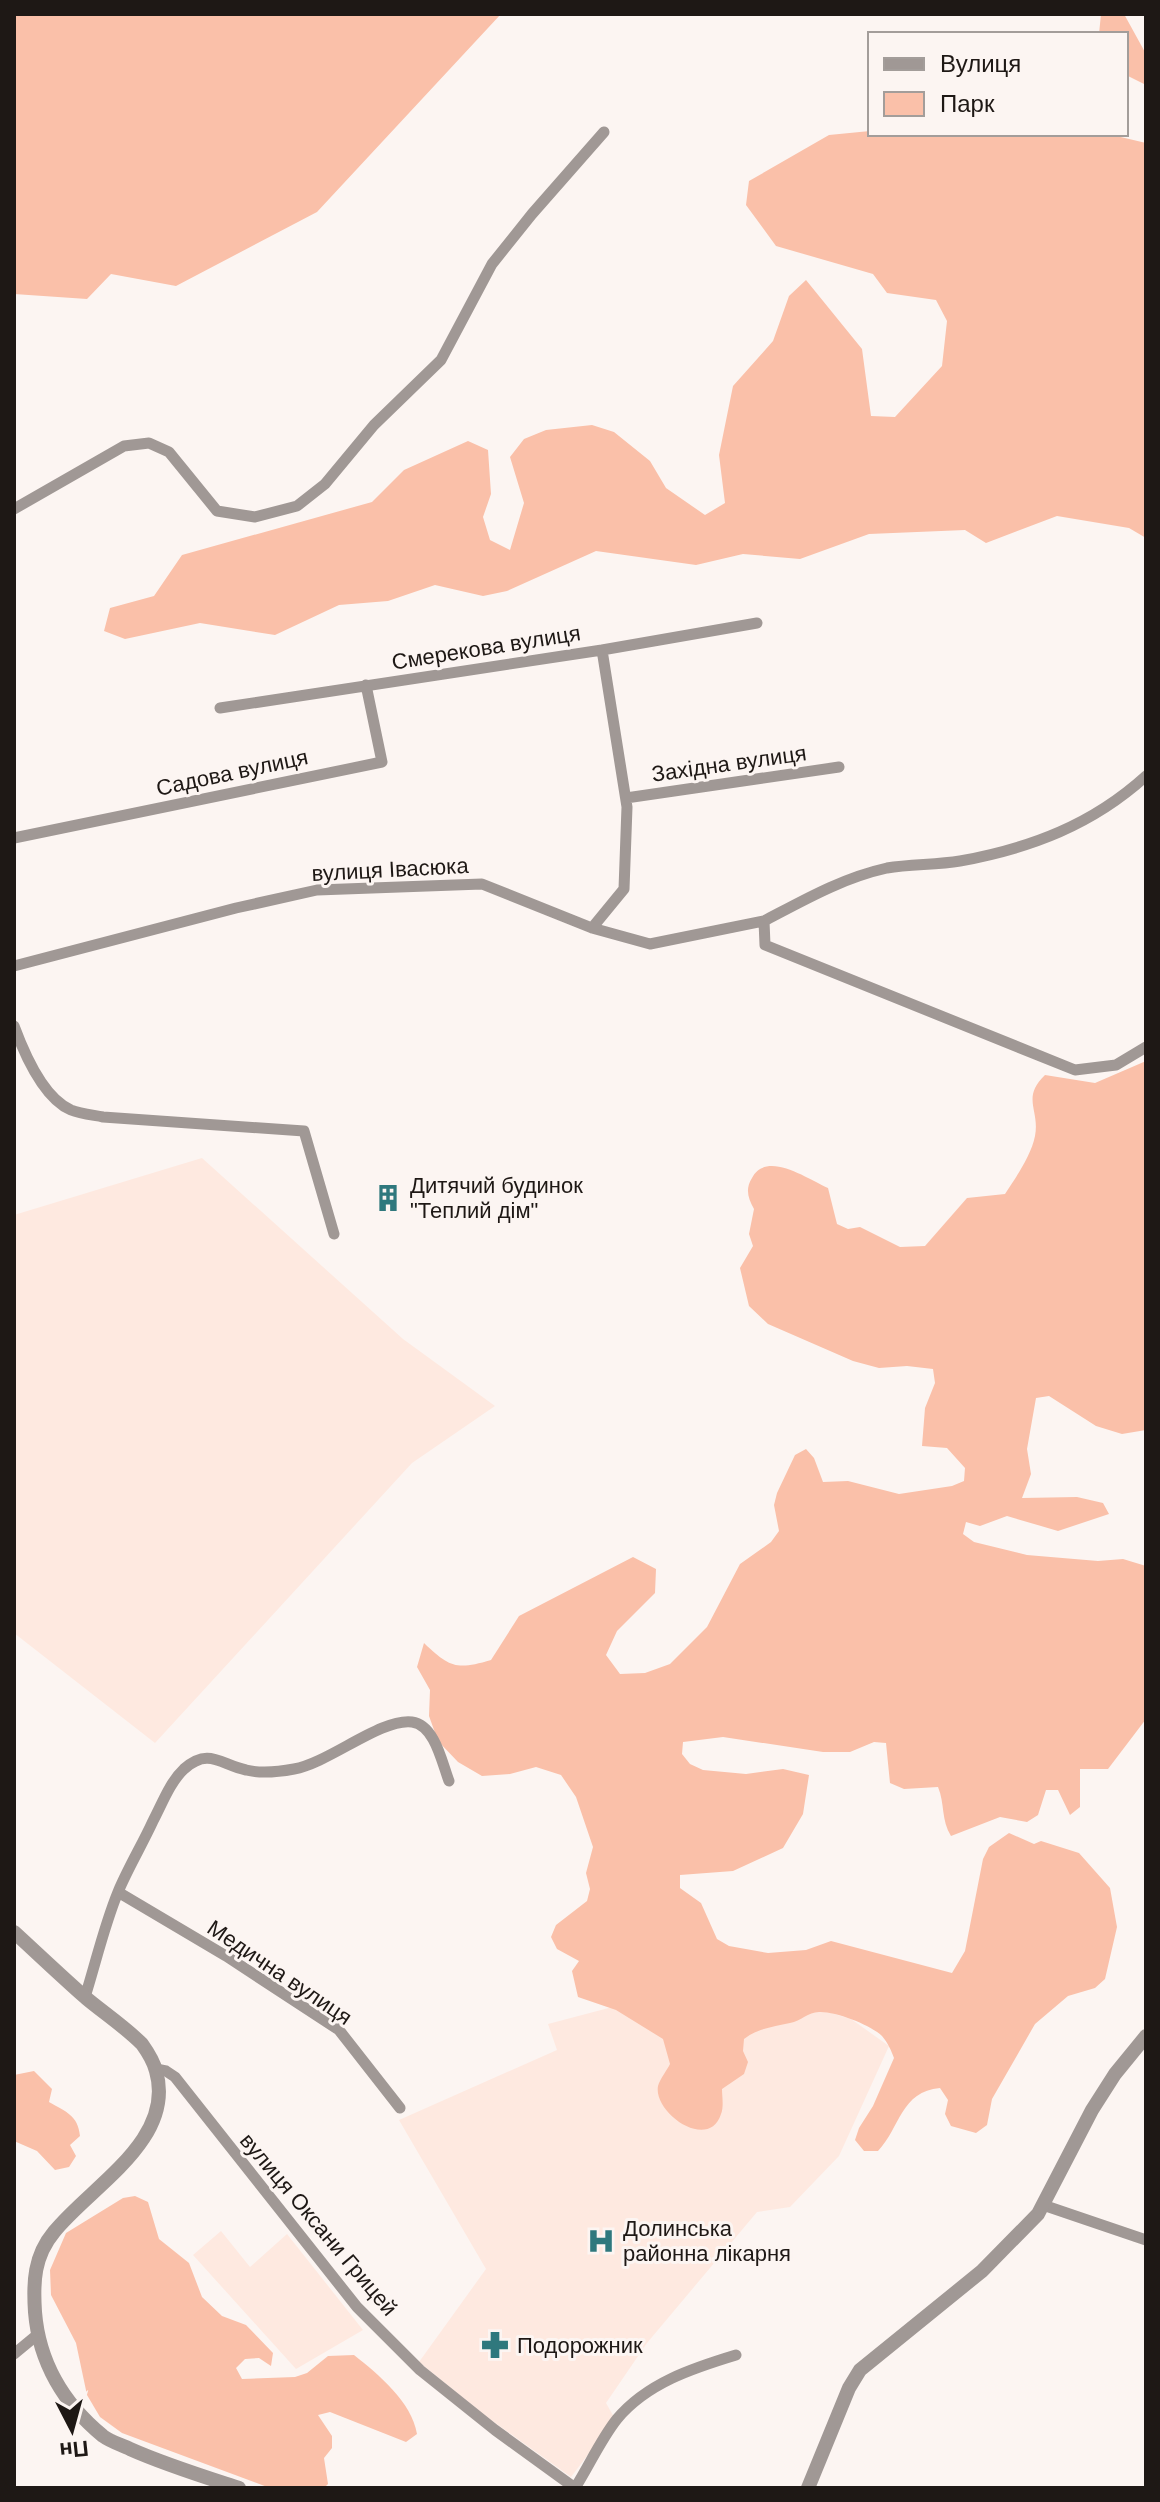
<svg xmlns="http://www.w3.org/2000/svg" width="1160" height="2502" font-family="Helvetica,sans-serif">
	<rect width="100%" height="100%" fill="#fcf5f2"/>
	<path fill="#fee9e0" d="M202 1158 403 1339 495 1406 412 1463 155 1743 14 1633V1215Z
		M620 2005H805L851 2019 889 2046 839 2156 790 2207 757 2212 647 2343 606 2403 615 2419 571 2477 487 2417 419 2362 486 2269 399 2120 557 2050 548 2024Z
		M221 2231 250 2267 287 2234 363 2330 296 2369 193 2255Z"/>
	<path fill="#fac0a9" d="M14 14H501L317 212 176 286 111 274 87 299 14 294Z
		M1101 14H1124L1146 54V85L1126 75V34H1099Z
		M870 131V134H1108L1146 143V538L1129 528 1057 516 986 543 965 530 869 534 800 559 743 554 696 565 596 551 507 591 483 596 435 585 388 601 339 605 275 635 200 623 125 639 104 631 110 608 154 596 182 555 372 502 404 470 468 441 488 450 491 494 483 517 490 540 510 550 524 503 510 457 524 439 546 430 592 425 614 432 650 461 666 488 705 515 725 503 719 455 733 386 773 341 789 296 806 280 862 349 871 416 895 417 942 366 947 321 936 300 887 293 873 274 776 246 746 205 749 181 829 135Z
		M1146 1061V1430L1122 1434 1096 1426 1049 1396 1036 1398 1027 1449 1031 1474 1022 1498 1077 1497 1103 1503 1109 1514 1058 1531 1007 1516 980 1526 966 1522 963 1534 974 1542 1027 1555 1098 1561 1123 1559 1146 1566V1719L1108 1769H1080V1807L1070 1815 1058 1790H1046L1038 1815 1027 1822 1000 1817 951 1836C941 1820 945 1804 938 1787L904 1789 890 1783 886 1743 874 1742 850 1752H823L723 1737 683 1742 682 1754 690 1764 703 1770 746 1774 783 1769 809 1775 803 1814 783 1848 733 1871 680 1875V1888L701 1903 717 1939 729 1946 768 1953 806 1950 831 1941 952 1973 965 1951 983 1859 989 1847 1009 1833 1034 1844 1041 1841 1079 1853 1110 1888 1117 1927 1105 1979 1095 1988 1068 1996 1035 2024 992 2099 987 2125 976 2133 951 2126 945 2114 948 2100 940 2088C901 2091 900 2128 878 2151H864L855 2140 859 2128 873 2106 894 2058C891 2050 888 2043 882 2036 871 2025 835 2011 819 2012 808 2012 801 2021 790 2023 773 2027 758 2028 744 2039L743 2051 748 2062 744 2074 722 2089C722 2096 724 2107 721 2114 709 2152 653 2113 658 2086 660 2079 667 2070 670 2064L663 2039 616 2010 578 1997 572 1971 579 1961 557 1949 551 1937 556 1925 587 1901 590 1889 586 1873 593 1847 576 1797 561 1775 536 1767 510 1774 482 1776 458 1762 438 1741 429 1716 430 1690 417 1667 424 1643C450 1668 457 1670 491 1660L519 1616 633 1557 656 1569 655 1593 617 1631 606 1655 620 1674 645 1673 670 1664 707 1627 740 1564 771 1542 779 1531 774 1505 777 1493 795 1455 806 1449 814 1458 823 1482 848 1481 899 1494 952 1486 964 1481 965 1468 947 1448 922 1446 925 1408 935 1383 933 1369 907 1366 879 1368 853 1361 768 1324 749 1306 740 1268 753 1246 749 1234 754 1209C748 1198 745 1189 752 1178 767 1150 807 1179 828 1188L837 1224 848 1229 860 1227 900 1247 925 1246 967 1198 1005 1194C1016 1177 1031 1156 1035 1136 1040 1110 1021 1098 1045 1075L1095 1083Z
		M34 2071 52 2089 49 2102C66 2112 78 2115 80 2136L70 2145 76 2156 69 2167 55 2170 37 2151 14 2141V2075Z
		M135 2196 148 2202 159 2239 189 2263 202 2297 222 2316 246 2325 273 2353 271 2366 259 2358 245 2359 236 2368 242 2379 295 2377 307 2373 328 2356 354 2355C378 2374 412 2402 417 2434L406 2442 330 2412 318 2415 332 2436V2448L324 2458 328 2484 324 2488H270L122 2433 100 2417 87 2395 76 2343 51 2295 50 2270 66 2233 123 2198Z"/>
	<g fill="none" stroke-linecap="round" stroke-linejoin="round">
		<path stroke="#a09895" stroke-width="11" d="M14 509 124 446 149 443 169 452 217 511 255 517 297 506 325 484 374 425 441 360 492 264 532 214 604 132
			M220 708 602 650 757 623
			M626 798 839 767
			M14 838 382 762 366 685
			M764 921C804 900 842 878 887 868 911 864 936 865 960 861 1031 848 1092 825 1146 776
			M592 928 624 889 627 807 602 650
			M14 966 236 908 317 890 482 884 592 928 650 944 764 921 765 945 1075 1070 1116 1065 1146 1047
			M14 1026C24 1053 43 1098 71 1110 81 1114 93 1115 103 1117L304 1131 334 1234
			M118 1892 226 1956 339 2030 400 2108
			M85 1997C96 1962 104 1926 118 1892 128 1868 142 1845 153 1821 162 1804 170 1782 184 1769 209 1747 221 1765 246 1770 262 1774 278 1772 294 1769 329 1763 381 1718 412 1722 435 1725 442 1763 449 1781
			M156 2069 166 2071 175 2077 357 2307 420 2370 495 2430 575 2488
			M1043 2205 1146 2240
			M14 2354 37 2335
			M575 2488C589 2466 601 2439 617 2419 647 2383 693 2368 736 2355"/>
		<path stroke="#a09895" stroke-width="14" d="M14 1932C38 1954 61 1976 86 1998 104 2013 125 2027 142 2044 147 2051 154 2063 156 2071 176 2140 91 2186 54 2232 34 2256 33 2282 35 2312 39 2362 64 2404 103 2436 111 2442 122 2445 130 2449 166 2465 202 2476 239 2488
			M808 2488 849 2388 860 2370 982 2271 1038 2214 1092 2110 1115 2074 1146 2036"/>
	</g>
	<defs>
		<g id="building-bare" transform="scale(2.16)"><path d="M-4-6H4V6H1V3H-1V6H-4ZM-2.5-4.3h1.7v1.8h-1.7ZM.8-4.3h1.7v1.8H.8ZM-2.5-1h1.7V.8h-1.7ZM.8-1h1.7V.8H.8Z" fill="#2f787d" stroke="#fcf5f2" stroke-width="2.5" paint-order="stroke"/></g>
		<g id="hospital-bare" transform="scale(2.16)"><path d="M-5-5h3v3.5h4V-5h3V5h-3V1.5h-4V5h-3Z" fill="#2f787d" stroke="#fcf5f2" stroke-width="2.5" paint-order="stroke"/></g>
		<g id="pharmacy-bare" transform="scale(2.16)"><path d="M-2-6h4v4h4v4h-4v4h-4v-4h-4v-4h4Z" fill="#2f787d" stroke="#fcf5f2" stroke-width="2.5" paint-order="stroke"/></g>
	</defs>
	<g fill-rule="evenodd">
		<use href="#building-bare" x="388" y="1198"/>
		<use href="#hospital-bare" x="601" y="2241"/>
		<use href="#pharmacy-bare" x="495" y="2345"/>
	</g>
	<g text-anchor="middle" stroke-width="6" stroke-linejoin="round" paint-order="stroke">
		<g font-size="22" fill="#1e1815" stroke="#fcf5f2">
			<text transform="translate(486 647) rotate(-9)" y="8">Смерекова вулиця</text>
			<text transform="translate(729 763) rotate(-8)" y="8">Західна вулиця</text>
			<text transform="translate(232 772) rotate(-12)" y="8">Садова вулиця</text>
			<text transform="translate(390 869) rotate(-3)" y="8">вулиця Івасюка</text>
			<text transform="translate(280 1972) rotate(34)" y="8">Медична вулиця</text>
			<text transform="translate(319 2224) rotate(50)" y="8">вулиця Оксани Грицей</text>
		</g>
		<g font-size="22" fill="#1e1815" stroke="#fcf5f2" text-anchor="start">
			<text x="410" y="1193">Дитячий будинок<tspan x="410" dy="25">"Теплий дім"</tspan></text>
			<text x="623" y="2236">Долинська<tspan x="623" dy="25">районна лікарня</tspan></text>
			<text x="517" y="2353">Подорожник</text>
		</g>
	</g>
	<rect width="1160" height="2502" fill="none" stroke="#1e1815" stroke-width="32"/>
	<rect x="868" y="32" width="260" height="104" fill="#fcf5f2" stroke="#a39d9a" stroke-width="2"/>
	<rect x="884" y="58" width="40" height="12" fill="#a09895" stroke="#a39d9a" stroke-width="2"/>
	<text x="940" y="72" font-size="24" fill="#1e1815">Вулиця</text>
	<rect x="884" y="92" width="40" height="24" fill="#fac0a9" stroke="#a39d9a" stroke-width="2"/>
	<text x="940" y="112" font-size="24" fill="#1e1815">Парк</text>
	<g transform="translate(72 2430) rotate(174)" stroke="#fcf5f2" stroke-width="6" paint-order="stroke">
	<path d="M0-6L14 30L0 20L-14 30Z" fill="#1e1815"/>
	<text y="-12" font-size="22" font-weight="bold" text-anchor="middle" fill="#1e1815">Пн</text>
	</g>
</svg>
